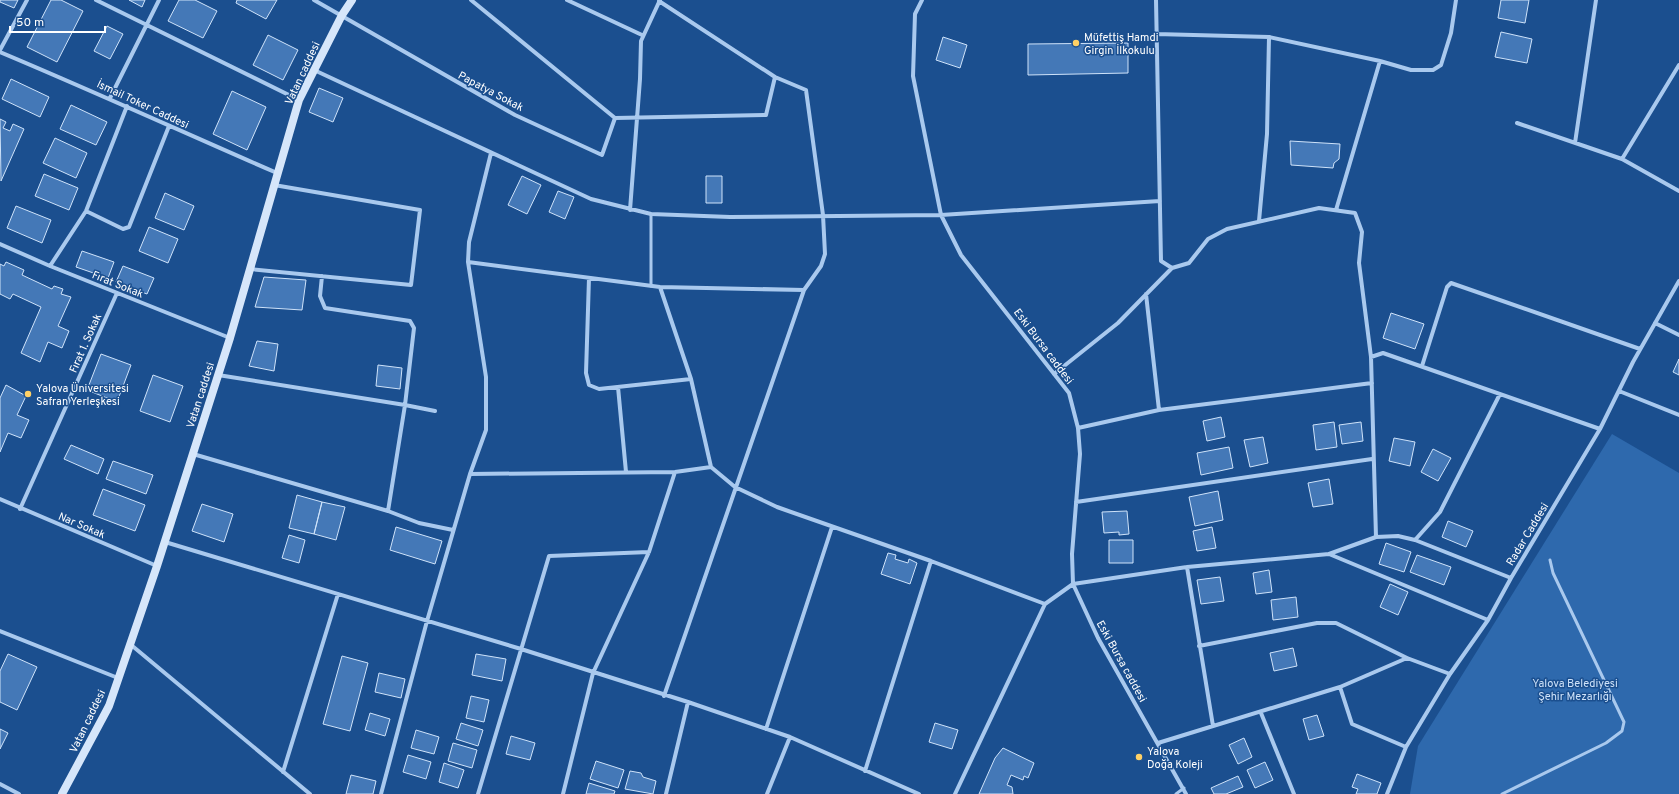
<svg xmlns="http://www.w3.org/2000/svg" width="1679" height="794" font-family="Overpass,sans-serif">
	<rect width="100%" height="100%" fill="#1b4f8f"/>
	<path fill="#2e69ad" d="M1612 434 1679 473V794H1410L1418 746Z"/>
	<path fill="#4478b7" stroke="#cfe3fa" d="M0 0H18L14 8 0 2Z
		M51 0H61L83 11 57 62 27 47Z
		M129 0H145L142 7Z
		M179 0H195L217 11 203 38 168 21Z
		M237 0H277L266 19 236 3Z
		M1501 0H1529L1525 23 1498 18Z
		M107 26 123 34 110 59 94 51Z
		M1501 32 1532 39 1527 63 1495 57Z
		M268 35 298 50 283 80 253 65Z
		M943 37 967 45 960 68 936 60Z
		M1128 43V73L1028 75V44Z
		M11 79 49 97 40 117 2 99Z
		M319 88 343 98 333 122 309 112Z
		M232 91 266 107 247 150 213 134Z
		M71 105 107 122 96 145 60 129Z
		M0 119 6 122 3 128 10 131 13 124 24 129 1 181Z
		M55 138 87 153 76 178 43 163Z
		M1290 141 1340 144 1339 159 1334 163 1333 168 1291 165Z
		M44 174 78 188 69 210 35 196Z
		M522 176 541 185 527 214 508 205Z
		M706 176H722V203H706Z
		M558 191 574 197 565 219 549 212Z
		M165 193 194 206 184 230 155 218Z
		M16 206 51 220 42 243 7 228Z
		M149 227 178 239 168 263 139 251Z
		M82 251 114 262 108 278 76 267Z
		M6 262 24 270 22 275 52 289 54 286 63 289 61 294 71 297 58 326 69 331 62 348 48 342 40 362 21 353 41 307 13 294 10 299 0 294V264L4 266Z
		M123 266 154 278 147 294 116 282Z
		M264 277 306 280 302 310 255 307Z
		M1391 313 1424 324 1415 349 1383 338Z
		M257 341 278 344 274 371 249 366Z
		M101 354 131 365 117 402 87 390Z
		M1679 359V375L1673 372Z
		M378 365 402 368 400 389 376 386Z
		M153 375 183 386 170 422 140 411Z
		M6 385 26 396 17 415 29 420 21 438 8 433 0 452V398Z
		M1221 417 1225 437 1207 441 1203 421Z
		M1334 422 1337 447 1316 450 1313 425Z
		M1361 422 1363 441 1342 444 1339 425Z
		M1263 437 1268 463 1250 467 1244 440Z
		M1394 438 1415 442 1410 466 1389 461Z
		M71 445 104 459 98 474 64 459Z
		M1229 447 1233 468 1201 475 1197 453Z
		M1433 449 1451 458 1438 481 1421 472Z
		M113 461 153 475 146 494 106 479Z
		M1329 479 1333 504 1313 507 1308 483Z
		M103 489 145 505 135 531 93 515Z
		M1218 491 1223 520 1195 526 1189 497Z
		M297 495 322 502 314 534 289 528Z
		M322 502 345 507 336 540 314 534Z
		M202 504 233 514 224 542 192 531Z
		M1127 511 1129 534 1119 535V532L1104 533 1102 512Z
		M1448 521 1473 531 1466 547 1442 537Z
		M396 527 442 541 435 564 390 550Z
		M1212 527 1216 548 1197 551 1193 531Z
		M289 535 305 540 299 563 282 558Z
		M1109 540H1133V563H1109Z
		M1386 543 1411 552 1404 572 1379 564Z
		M888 553 896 555 895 559 908 563 909 559 917 563 910 584 881 574Z
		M1417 555 1451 567 1444 585 1410 572Z
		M1269 570 1272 592 1256 594 1253 573Z
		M1220 577 1224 601 1201 604 1197 580Z
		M1390 584 1408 592 1398 615 1380 607Z
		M1296 597 1298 617 1273 620 1271 600Z
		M1293 648 1297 666 1274 671 1270 653Z
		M8 654 37 667 17 710 0 702V671Z
		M476 654 506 659 502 681 472 675Z
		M342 656 368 663 350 731 323 724Z
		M379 673 405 679 401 698 375 692Z
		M471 696 489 700 484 722 466 718Z
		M370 713 390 719 385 736 365 730Z
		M1317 715 1324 736 1309 740 1303 719Z
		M461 723 483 730 478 746 456 739Z
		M935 723 958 730 952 749 929 742Z
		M0 729 8 733 0 749Z
		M416 730 439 737 434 754 411 748Z
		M511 736 535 743 530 760 506 754Z
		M1244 738 1252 757 1238 764 1229 745Z
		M453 743 477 750 472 768 448 761Z
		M1003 748 1034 763 1028 778 1024 776 1023 780 1011 775 1007 785 1012 787 1013 794H979L995 758Z
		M408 755 431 762 426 779 403 772Z
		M596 761 624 770 618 788 590 779Z
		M1265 762 1273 780 1255 788 1247 770Z
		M444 763 464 770 458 788 439 782Z
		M630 771 641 773 643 777 656 781 653 794 625 789Z
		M1357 774 1381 783 1377 794H1356L1358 789 1352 787Z
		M351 775 376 781 373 794H346Z
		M1238 776 1243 787 1226 794H1214L1211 788Z
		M589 783 615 791 614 794H586Z"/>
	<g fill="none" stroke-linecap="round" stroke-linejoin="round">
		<path stroke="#a9c9ee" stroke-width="3" d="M651 286V214
			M1176 794 1184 788
			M1502 794 1606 743 1622 731 1624 722 1553 573 1550 560"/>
		<path stroke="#a9c9ee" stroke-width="4" d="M96 0 299 100
			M314 0 515 115 602 155 615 118
			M471 0 615 118 766 115 775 77
			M567 0 642 35
			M922 0 915 14 913 76 941 215 961 255 1069 393 1078 428 1080 454 1072 554 1073 584 1098 638 1186 794
			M1156 0 1161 261 1172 268 1189 263 1208 239 1227 229 1319 208 1355 213 1362 232 1359 263 1371 357
			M659 1 775 77 806 90 823 215 825 254 821 266 804 290 664 696
			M1156 34 1269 37 1380 61 1411 70H1433L1441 65 1451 33 1456 0
			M0 50 27 0
			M0 52C93 91 185 133 277 173
			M314 70 591 199 651 214 730 217 941 215 1160 201
			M110 98 159 0
			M1517 123 1622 159 1679 191
			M1575 143 1596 0
			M1622 159 1679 65
			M630 210 640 79 641 41 660 0
			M1336 210 1380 61
			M86 211 123 229 129 227 169 126
			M1259 221 1267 134 1269 37
			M0 244 50 266 230 338
			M468 262 660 287 804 290
			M50 266 86 211 127 106
			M250 269 411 285 420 210 274 185
			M322 276 320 296 325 308 410 321 414 328 405 405 388 511
			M589 278 586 373 589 385 599 389 691 379
			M660 287 691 379 711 467
			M1146 294 1159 410
			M1655 323 1679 335
			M1422 366 1447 287 1451 283 1640 349
			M1054 374 1118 323 1172 268
			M218 375 405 405 435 411
			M618 387 626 472
			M1619 391 1679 415
			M1078 428 1159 410 1372 383
			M193 454 388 511 419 523 453 530
			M470 474 675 472 711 467 735 487 777 507 931 561 1045 604
			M0 499 157 566
			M1076 502 1372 459
			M20 509 117 293
			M1376 537 1371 357 1383 353 1600 429
			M1415 540 1440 512 1500 394
			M165 542 521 649 688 702 790 737 919 794
			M1329 554 1376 537 1398 536 1415 540 1511 578
			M1187 567 1213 726
			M0 631 118 678
			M130 644 310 794
			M1199 646 1317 623H1336L1407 658 1450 674
			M1340 687 1352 724 1406 747
			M1261 713 1294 794
			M766 729 832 527
			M1158 743 1340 687 1407 658
			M865 771 931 561
			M283 772 338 594
			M0 784 19 794
			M381 794 427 621 470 474 486 430V377L468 262 469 242 491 153
			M478 794 549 556 649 552
			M563 794 593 673 649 552 675 472
			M666 794 688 702
			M767 794 790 737
			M955 794 1045 604 1073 584 1187 567 1329 554 1488 620
			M1387 794 1406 747 1450 674 1488 620 1511 578 1600 429 1633 362 1679 281"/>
		<path stroke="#d6e6fa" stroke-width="8" d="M62 794 109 706 157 566 230 338 299 100 342 15 352 0"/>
	</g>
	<g fill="#ffd166" stroke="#1b4f8f" stroke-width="1.5">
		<circle cx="1076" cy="43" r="4"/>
		<circle cx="28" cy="394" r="4"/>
		<circle cx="1139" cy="757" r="4"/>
	</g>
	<g text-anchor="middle" stroke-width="3" stroke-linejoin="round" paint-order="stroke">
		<g font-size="11" fill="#fff" stroke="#1b4f8f" text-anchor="start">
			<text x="1084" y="41">Müfettiş Hamdi<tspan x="1084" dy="13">Girgin İlkokulu</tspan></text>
			<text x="36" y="392">Yalova Üniversitesi<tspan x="36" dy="13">Safran Yerleşkesi</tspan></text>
			<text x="1147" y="755">Yalova<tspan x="1147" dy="13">Doğa Koleji</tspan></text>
		</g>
		<g font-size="11" fill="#fff" stroke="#1b4f8f">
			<text transform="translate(302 73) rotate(-65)" y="4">Vatan caddesi</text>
			<text transform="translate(491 91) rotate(28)" y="4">Papatya Sokak</text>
			<text transform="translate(143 104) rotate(25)" y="4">İsmail Toker Caddesi</text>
			<text transform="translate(118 284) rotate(22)" y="4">Fırat Sokak</text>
			<text transform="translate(85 343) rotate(-66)" y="4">Fırat 1. Sokak</text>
			<text transform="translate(1044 346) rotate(53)" y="4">Eski Bursa caddesi</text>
			<text transform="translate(200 395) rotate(-72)" y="4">Vatan caddesi</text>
			<text transform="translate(82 525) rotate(23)" y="4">Nar Sokak</text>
			<text transform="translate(1527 534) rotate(-59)" y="4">Radar Caddesi</text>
			<text transform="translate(1122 661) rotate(61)" y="4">Eski Bursa caddesi</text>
			<text transform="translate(87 721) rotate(-64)" y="4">Vatan caddesi</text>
		</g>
		<g font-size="11" fill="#cfe3fa" stroke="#1b4f8f">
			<text x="1575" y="687">Yalova Belediyesi<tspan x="1575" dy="13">Şehir Mezarlığı</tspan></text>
		</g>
	</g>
	<path d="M10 26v6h95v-6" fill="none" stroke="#ffffff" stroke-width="2"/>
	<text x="16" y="26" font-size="12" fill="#ffffff" stroke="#1b4f8f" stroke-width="3" paint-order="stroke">50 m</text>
</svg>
